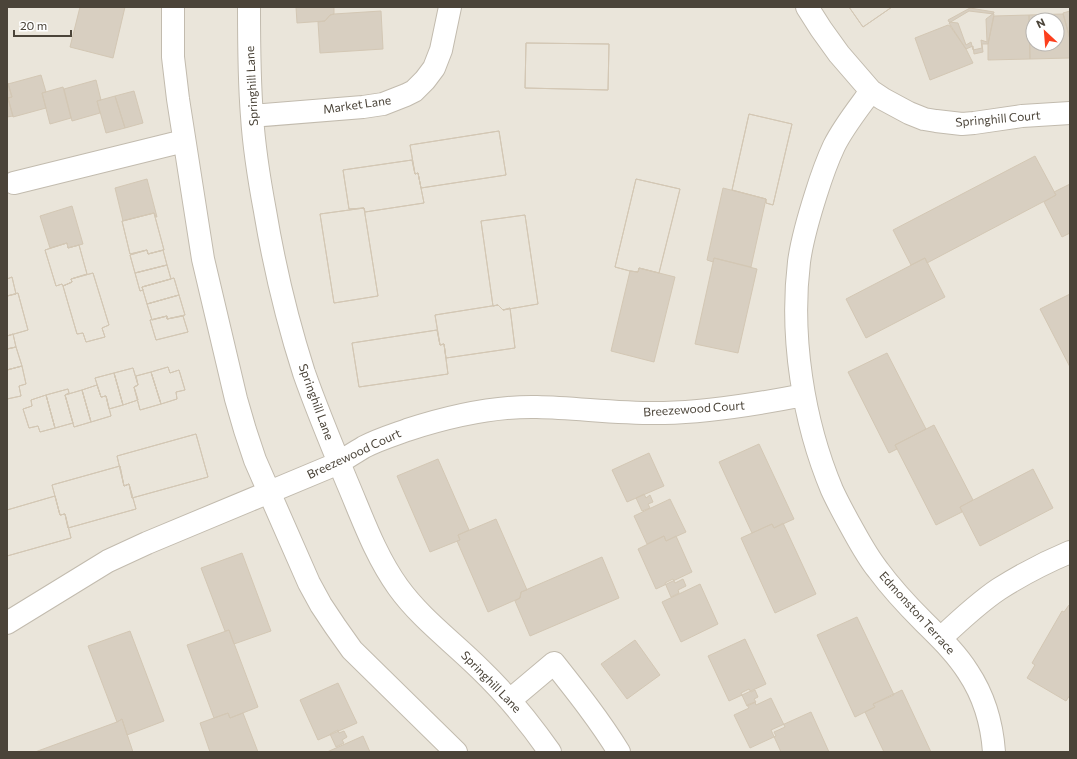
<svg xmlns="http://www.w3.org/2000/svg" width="1077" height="759" font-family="Commissioner,sans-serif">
	<rect width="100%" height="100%" fill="#f6f3ec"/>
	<path fill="#eae5da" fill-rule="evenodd" d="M7 7H1070V752H7ZM1033 20H1057V44H1033Z"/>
	<path fill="#d8cfc1" stroke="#d3c7b4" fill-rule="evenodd" d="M80 7H125L113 58 70 47Z
		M296 7H334V14L330 15 325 21 297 23Z
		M849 7H892L863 27Z
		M849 7H892L863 27Z
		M970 8 994 12V13L986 19 987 42 981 40 982 48 973 50 971 42 966 45 958 23 949 22 948 20Z
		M381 11 383 49 320 53 318 22 325 21 330 15 334 14Z
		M969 11 994 14 988 44H982L983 52 974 54 973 46 966 49 949 23Z
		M1070 11V39L1063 13Z
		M1063 14 1070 39V58L1030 59 1029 15ZM1033 20H1057V44H1033Z
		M1029 15 1030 59 988 60V44L994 16Z
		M948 25 950 26 966 49 973 63 930 80 915 38Z
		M526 43 609 44 608 90 525 88Z
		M526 43 609 44 608 90 525 88Z
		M41 75 46 92 42 93 46 108 13 117 8 98 12 97 8 84Z
		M96 80 101 100 97 101 100 113 72 121 64 89Z
		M7 83H8L12 97 8 98 13 116 7 117Z
		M63 87 71 118 50 124 42 93Z
		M134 91 143 123 125 128 115 96Z
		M115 96 125 128 106 133 97 101Z
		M749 114 792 124 773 205 766 203V199L732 190Z
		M749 114 792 124 773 205 766 203V199L732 190Z
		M499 131 506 175 421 188 418 173 415 174 410 145Z
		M499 131 506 175 421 188 418 173 415 174 410 145Z
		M1035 156 1056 195 927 263 925 258 911 265 893 230Z
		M412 160 415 174 418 173 424 203 365 212 364 208 349 209 343 170Z
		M412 160 415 174 418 173 424 203 365 212 364 208 349 209 343 170Z
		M147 179 157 217H156L154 213 123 221 115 188Z
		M636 179 680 189 659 273 639 268 638 272 630 271 615 267Z
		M636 179 680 189 659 273 639 268 638 272 630 271 615 267Z
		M1070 184V233L1062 237 1044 202 1056 195 1054 192Z
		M723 188 766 199 751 267 714 258 713 262 707 260Z
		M72 206 83 244 68 248 67 243 50 248 40 216Z
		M364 208 378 296 334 303 320 214Z
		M364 208 378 296 334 303 320 214Z
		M154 213 164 250 148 254 147 250 130 254 122 221Z
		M154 213 164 250 148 254 147 250 130 254 122 221Z
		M525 215 538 304 503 310 498 305 493 306 481 221Z
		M525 215 538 304 503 310 498 305 493 306 481 221Z
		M67 243 68 248 79 245 87 274 71 279 72 282 63 286 62 284 56 286 45 250Z
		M67 243 68 248 79 245 87 274 71 279 72 282 63 286 62 284 56 286 45 250Z
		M147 250 148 254 163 250 167 265 135 273 130 255Z
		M147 250 148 254 163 250 167 265 135 273 130 255Z
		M714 258 757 269 738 353 695 344Z
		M925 258 945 297 866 338 846 299Z
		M167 265 171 279 142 287 143 290 140 291 135 273Z
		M167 265 171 279 142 287 143 290 140 291 135 273Z
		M639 268 675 277 654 362 611 351 630 271 638 272Z
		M93 273 109 325 102 328 105 337 86 342 83 333 77 334 63 286 72 282 71 279Z
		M93 273 109 325 102 328 105 337 86 342 83 333 77 334 63 286 72 282 71 279Z
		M12 277 16 294 7 296V279Z
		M12 277 16 294 7 296V279Z
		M174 278 179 295 147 304 142 287Z
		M174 278 179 295 147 304 142 287Z
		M18 293 28 330 7 336V296Z
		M18 293 28 330 7 336V296Z
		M1070 294V367L1040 309Z
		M179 295 185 315 167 319V316L152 320 147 304Z
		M179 295 185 315 167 319V316L152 320 147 304Z
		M498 305 503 310 510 308 515 348 446 358 444 344 440 345 435 315Z
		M498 305 503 310 510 308 515 348 446 358 444 344 440 345 435 315Z
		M167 316V319L183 316 188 332 156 340 150 320Z
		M167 316V319L183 316 188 332 156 340 150 320Z
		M437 330 440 345 444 344 448 374 359 387 352 343Z
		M437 330 440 345 444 344 448 374 359 387 352 343Z
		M13 334 16 347 7 349V336Z
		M13 334 16 347 7 349V336Z
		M16 347 22 366 7 370V349Z
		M16 347 22 366 7 370V349Z
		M887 353 926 429 895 445 897 449 889 453 848 372Z
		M22 366 26 384 19 386 21 396 7 399V370Z
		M22 366 26 384 19 386 21 396 7 399V370Z
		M168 367 170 373 179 370 185 390 176 392 177 399 161 404 151 372Z
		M168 367 170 373 179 370 185 390 176 392 177 399 161 404 151 372Z
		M133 368 138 385 134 387 138 400 123 405 114 373Z
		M133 368 138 385 134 387 138 400 123 405 114 373Z
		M151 372 161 404 140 410 134 387 138 385 136 376Z
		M151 372 161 404 140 410 134 387 138 385 136 376Z
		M114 373 123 405 109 409 106 396 101 397 95 378Z
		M114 373 123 405 109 409 106 396 101 397 95 378Z
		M97 385 101 397 106 396 111 416 91 422 82 390Z
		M97 385 101 397 106 396 111 416 91 422 82 390Z
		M68 389 69 393 65 395 73 423 55 428 46 395Z
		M68 389 69 393 65 395 73 423 55 428 46 395Z
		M82 390 91 422 74 427 65 395Z
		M82 390 91 422 74 427 65 395Z
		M46 395 55 428 40 432 38 426 29 428 23 409 32 406 31 400Z
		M46 395 55 428 40 432 38 426 29 428 23 409 32 406 31 400Z
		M934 425 973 500 960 507 962 512 936 525 895 445Z
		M196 434 208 477 132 498 129 484 124 486 117 456Z
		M196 434 208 477 132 498 129 484 124 486 117 456Z
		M759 444 794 519 774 528 772 524 752 533 719 462Z
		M649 453 664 486 627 502 612 470Z
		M438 459 469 530 458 535 460 540 430 552 397 476Z
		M120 466 124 486 129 484 136 509 68 528 65 514 60 515 52 485Z
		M120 466 124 486 129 484 136 509 68 528 65 514 60 515 52 485Z
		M1033 469 1053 508 980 546 960 507Z
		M644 494 646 498 650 495 653 502 648 504 650 508 642 511 636 498Z
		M55 496 60 515 65 514 71 538 7 556V510Z
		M55 496 60 515 65 514 71 538 7 556V510Z
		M670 499 686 532 666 541 664 536 647 544 634 516Z
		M496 519 527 590 521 592 520 598 488 612 457 541 460 540 458 535Z
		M783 523 816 594 775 613 741 538 772 524 774 528Z
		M664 536 666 541 676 536 692 572 656 589 638 549Z
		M242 553 271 631 234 644 229 630 225 631 201 568Z
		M602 557 619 598 530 636 515 601 520 598 521 592Z
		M673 579 675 583 683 579 686 586 678 590 679 593 671 597 665 583Z
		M700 584 718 624 681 642 662 602Z
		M1069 605 1070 606V695L1066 701 1027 678 1035 665 1032 663 1062 611 1064 612Z
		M857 617 894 695 873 704 875 707 855 717 817 635Z
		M229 630 258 707 230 718 228 713 214 718 187 645Z
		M130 631 164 721 127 735 122 719 117 722 88 646Z
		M745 639 766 684 729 701 708 656Z
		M635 640 660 675 627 699 601 664Z
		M338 683 357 723 318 740 300 700Z
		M749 689 751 692 755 690 758 697 754 699 756 702 747 706 741 693Z
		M902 690 931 752H884L865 712 875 707 873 704Z
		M771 698 785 727 774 732 776 736 750 748 734 715 749 708 747 705 755 702 756 705Z
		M811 712 829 752H781L771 730Z
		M228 713 230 718 243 713 258 752H210L200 723Z
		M122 719 133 752H35L117 722Z
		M338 730 339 733 344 731 347 737 342 740 344 743 336 747 330 734Z
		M363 736 370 752H327Z"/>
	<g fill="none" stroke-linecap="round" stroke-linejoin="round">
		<g stroke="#c2bbae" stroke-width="24">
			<path id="minor" d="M173 7V57L178 99 203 259 236 399 245 430 255 460 309 583 321 605 335 626 352 650 456 752
				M249 7C249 43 249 79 252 116 254 147 259 179 265 211 274 265 287 320 304 373 317 410 332 446 347 482 362 517 375 555 398 587 421 619 453 642 480 669 506 694 529 722 550 752
				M807 7 821 29 839 54 871 91 883 99 909 113 924 119 936 121 962 124 974 123 1022 116 1070 113
				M871 91C858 109 844 126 834 146 827 161 821 178 816 194 809 216 802 239 799 262 790 336 803 421 832 490 837 501 843 512 849 523 858 539 866 555 878 570 892 589 908 606 924 622 940 638 956 653 968 672 984 696 992 724 994 752
				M252 116 363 107 383 104 406 95 414 91 425 80 434 68 441 50 450 7
				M14 183 184 141
				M7 623 108 561 147 543 339 463C347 457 356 452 364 447 377 440 393 435 407 430 447 417 494 406 537 407 579 408 621 414 664 413 711 412 758 404 804 395
				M941 638C959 621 978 603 999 589 1021 575 1046 562 1070 552
				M510 700 554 663C577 692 600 721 619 752"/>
		</g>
		<use href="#minor" stroke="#fff" stroke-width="22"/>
	</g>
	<g text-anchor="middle" stroke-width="3" stroke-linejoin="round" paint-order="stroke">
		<g font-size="12" fill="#4b4439" stroke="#fff">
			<text transform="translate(252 86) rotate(-93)" y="4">Springhill Lane</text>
			<text transform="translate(357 105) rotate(-8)" y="4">Market Lane</text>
			<text transform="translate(998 119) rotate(-5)" y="4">Springhill Court</text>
			<text transform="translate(316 402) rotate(70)" y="4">Springhill Lane</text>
			<text transform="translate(694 409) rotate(-4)" y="4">Breezewood Court</text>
			<text transform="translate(354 454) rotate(-25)" y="4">Breezewood Court</text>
			<text transform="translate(917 613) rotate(48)" y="4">Edmonston Terrace</text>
			<text transform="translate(491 682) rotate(46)" y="4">Springhill Lane</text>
		</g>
	</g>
	<rect width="1077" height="759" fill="none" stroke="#4b4439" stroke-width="16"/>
	<g transform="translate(1045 32) rotate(334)"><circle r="19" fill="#ffffff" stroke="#b7b4b0"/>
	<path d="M0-3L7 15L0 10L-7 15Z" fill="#fc3f1d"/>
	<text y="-6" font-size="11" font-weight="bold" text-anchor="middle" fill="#4b4439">N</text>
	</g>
	<path d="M14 30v6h57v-6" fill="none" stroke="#4b4439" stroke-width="2"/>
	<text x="20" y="30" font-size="12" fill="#4b4439" stroke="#ffffff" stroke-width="3" paint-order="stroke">20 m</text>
</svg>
